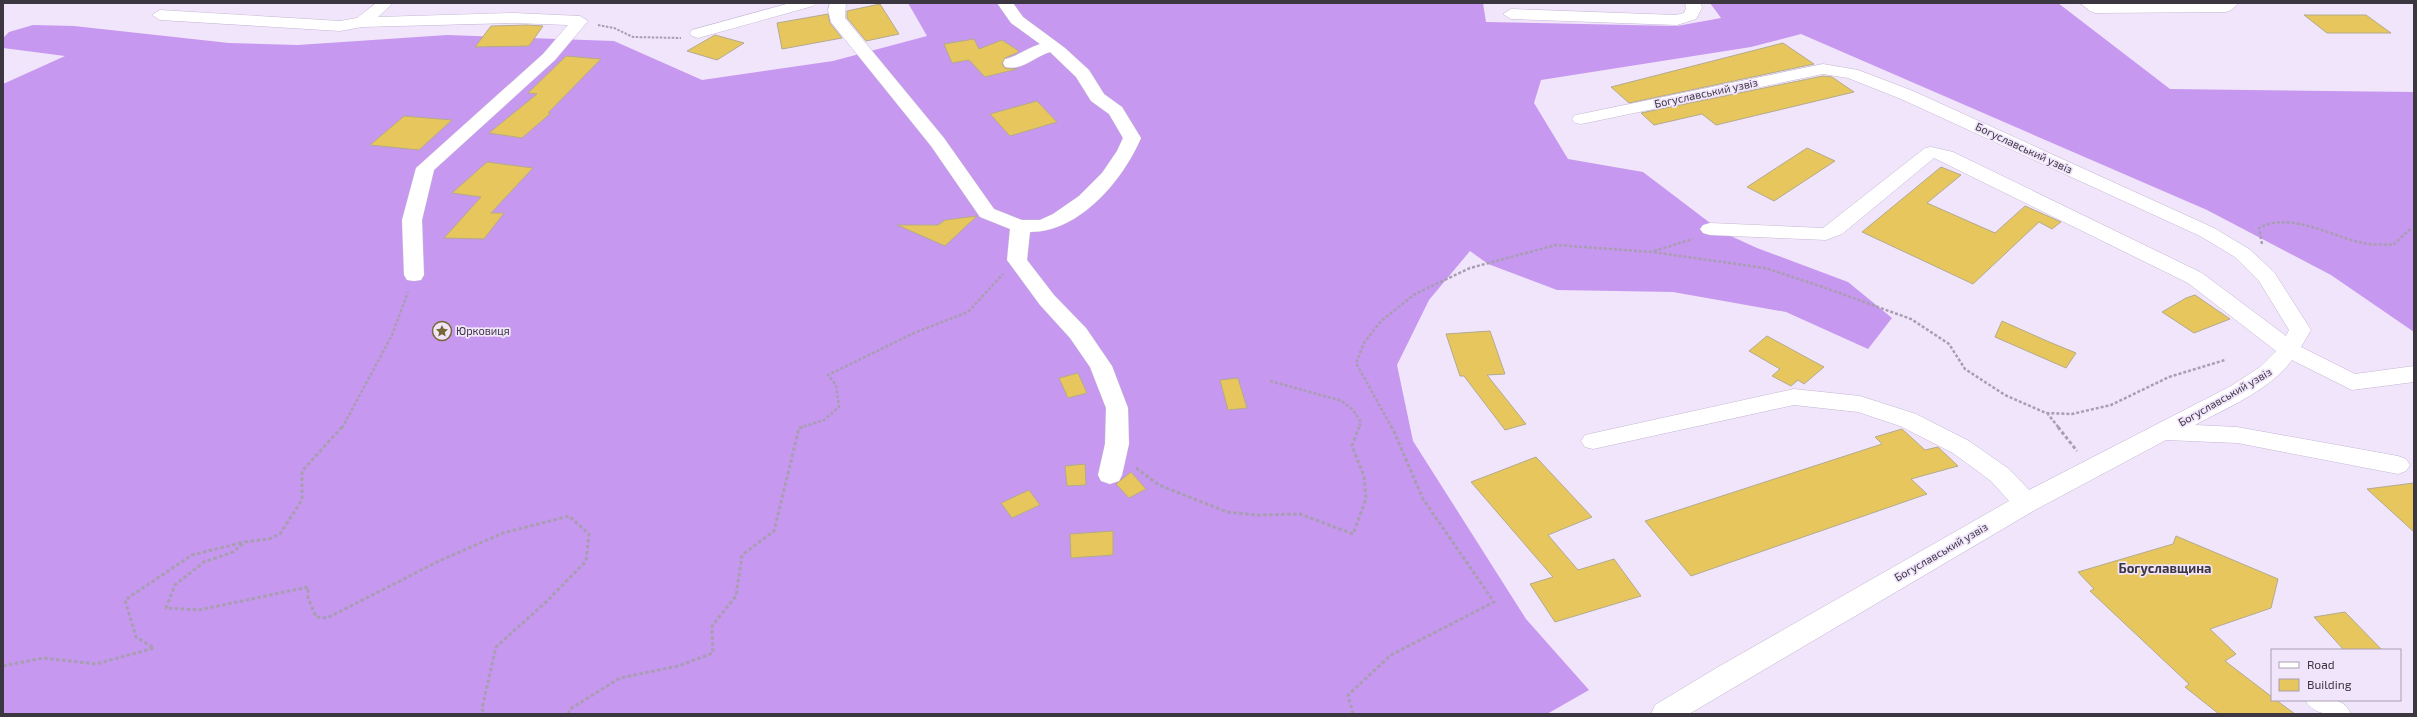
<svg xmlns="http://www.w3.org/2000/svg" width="2417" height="717" font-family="'Exo 2',sans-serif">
	<rect width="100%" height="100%" fill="#f1e5fc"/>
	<path fill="#c798ef" d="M908 3H1483L1486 22 1677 26 1721 18 1710 3H2058L2170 89 2414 92V332L2331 275 2207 210 1801 34 1751 47 1541 80 1534 103 1568 159 1643 172 1722 232 1757 248 1848 282 1892 318 1868 349 1786 312 1673 292 1557 290 1488 264 1470 251 1429 300 1397 365 1413 441 1526 619 1589 690 1547 714H3V84L65 56 3 48V38L9 32 33 25 74 26 229 43 298 45 447 35 614 41 702 80 833 61 927 36Z"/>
	<path fill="#e7c75d" stroke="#b3aa8d" d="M880 4 899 34 866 41 847 18V11Z
		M828 14 830 23 842 38 782 49 777 23Z
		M2304 15H2366L2391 33H2327Z
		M491 26 527 25 543 26 529 46 475 47Z
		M715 35 744 43 717 60 687 51Z
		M974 39 979 49 1002 40 1016 49 1019 52 1005 58 1002 64 1005 68 1017 69 985 77 969 60 952 63 944 44Z
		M1783 43 1814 64 1629 103 1611 87Z
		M566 56 601 59 548 113H551L522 138 489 133 537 94 528 93Z
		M1823 76 1832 77 1854 92 1716 125 1702 114 1654 125 1641 113Z
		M1037 101 1057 122 1010 136 990 114Z
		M404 116 452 120 419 150 370 145Z
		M1807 148 1835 161 1774 201 1747 187Z
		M487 162 533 168 491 213H504L484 239 444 238 481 197 452 193Z
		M1941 167 1961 175 1927 203 1995 233 2025 206 2061 222 2052 229 2039 222 1973 284 1862 232Z
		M977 216 945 246 897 225H938L945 220Z
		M2195 295 2230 319 2194 333 2162 312 2186 298Z
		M2002 321 2047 341 2076 353 2066 368 1995 337Z
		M1490 331 1505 374 1487 375 1526 424 1505 430 1464 376H1460L1446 334Z
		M1767 336 1824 367 1804 384 1798 380 1791 386 1772 376 1780 369 1749 351Z
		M1078 373 1087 393 1068 398 1059 378Z
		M1238 378 1247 408 1228 410 1220 380Z
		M1902 429 1925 450 1938 447 1958 466 1911 479 1927 494 1691 576 1645 521 1882 444 1875 437Z
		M1536 457 1592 517 1548 535 1578 570 1614 559 1641 596 1555 622 1530 584 1553 577 1471 482Z
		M1085 464 1086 485 1067 486 1065 466Z
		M1131 472 1146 489 1129 498 1116 484Z
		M2414 483V532L2367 489Z
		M1029 490 1040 505 1012 518 1001 503Z
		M1113 531V555L1071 558 1070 534Z
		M2176 536 2278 579 2271 608 2210 629 2236 654 2225 661 2272 697V700H2276L2295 714H2219L2185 687 2189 684 2090 591 2094 589 2078 572 2173 544Z
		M2345 612 2382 650H2344L2314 617Z"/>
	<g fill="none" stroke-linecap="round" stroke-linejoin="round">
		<g stroke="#c4b7d2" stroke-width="1">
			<path id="minor" d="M376 3H393L378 17 514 13 580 16 588 21 555 60 434 170 422 220 424 275 421 280 414 281 407 280 404 275 402 220 416 168 543 54 568 25 514 23 362 27 340 31 160 20 152 15 160 10 340 21 357 18Z
				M790 3H816L813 6 698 38 692 36 690 33 692 30Z
				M830 3H846L845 18 944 138 994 209 1022 220H1040L1053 214 1079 196 1102 173 1117 151 1123 138 1109 114 1091 101 1076 77 1050 52C1034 57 1023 71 1005 67L1003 63 1005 59C1018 56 1027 48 1040 44L1011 23 997 3H1013L1023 17 1065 48 1089 70 1104 94 1122 107 1141 138C1123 180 1080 232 1030 232L1027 260 1054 295 1086 328 1112 366 1128 408 1129 444 1122 475 1119 481 1110 484 1101 481 1098 475 1105 444 1106 408 1090 367 1070 338 1040 305 1007 260 1010 229 980 217 931 146 831 22 828 10Z
				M1685 3H1701L1702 8 1696 19 1677 25 1511 19 1503 14 1511 9 1676 15 1684 13 1686 8Z
				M2080 3H2239L2231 10 2226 12 2095 13 2090 11Z
				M1823 64 1858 70 1913 91 2214 228 2249 249 2274 272 2311 330 2301 347 2355 374 2414 366V382L2352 390 2292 360C2269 391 2228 407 2195 425L2237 427 2398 456 2406 459 2410 465 2406 471 2398 474 2237 443 2166 440 2035 510 1689 714H1651L1655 705 1718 667 2009 501 1991 481 1953 453 1900 426 1858 412 1794 405 1593 449 1585 447 1581 441 1585 435 1794 389 1860 396 1916 414 1969 441 2009 469 2029 490 2231 386 2260 367 2276 351 2188 283 1934 158 1842 234 1826 240 1710 235 1703 233 1700 229 1703 225 1710 223 1823 228 1925 148 1931 147 1953 152 2202 273 2286 336 2289 330 2259 281 2235 257 2200 236 1901 99 1848 78 1823 74 1581 124 1575 123 1572 119 1575 115 1581 114Z
				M2305 700C2324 700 2342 694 2351 714 2332 714 2315 717 2305 700Z"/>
		</g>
		<path stroke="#a89eb1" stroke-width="2" stroke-dasharray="2.5 1.5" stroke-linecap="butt" d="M598 25 614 28 633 37 681 38"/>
		<path stroke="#a89eb1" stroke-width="2.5" stroke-dasharray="3 2" stroke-linecap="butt" d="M2262 244 2259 228C2290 210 2336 239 2368 244 2376 245 2385 244 2393 245L2409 230H2414
			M1654 251 1693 239
			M1270 381 1342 401 1353 410 1361 422 1359 428
			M2047 413 2059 428
			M342 428 392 335 408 292
			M799 428 824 420 839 407 836 385 828 375 914 333 968 312 1003 274
			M1392 428 1356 363 1364 343 1381 321 1415 294 1470 268 1556 245 1652 252 1765 268 1820 286 1911 319 1949 344 1965 369 2005 395 2046 413 2072 414 2111 405 2169 377 2225 360"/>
		<path stroke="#a89eb1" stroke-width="3" stroke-dasharray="3.5 2.5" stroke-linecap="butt" d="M342 427 302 471V500L280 534 269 539 245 542 233 552 204 562 175 585 166 608 199 610 308 587V598L316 617 327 618 439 561 503 533 569 516 589 534 586 561 547 601 496 647 482 708 484 714
			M2058 427 2077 451
			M1136 468 1159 485 1227 512 1257 515 1300 514 1353 534 1366 499 1364 476 1352 446 1359 427
			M3 666 43 658 96 664 154 648 136 637 125 600 192 555 244 542
			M568 714 570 709 620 678 678 666 713 653 712 626 736 596 742 555 774 531 799 428 803 427
			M1353 714 1348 695 1391 655 1494 602 1423 499 1392 427"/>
		<use href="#minor" fill="#fff" fill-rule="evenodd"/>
	</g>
	<defs>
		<g id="sight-ring" transform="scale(1)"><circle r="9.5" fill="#f1e5fc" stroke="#766734" stroke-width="1.5"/><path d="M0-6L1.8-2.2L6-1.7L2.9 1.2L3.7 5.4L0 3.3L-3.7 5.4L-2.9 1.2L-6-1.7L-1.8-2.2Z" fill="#766734"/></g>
	</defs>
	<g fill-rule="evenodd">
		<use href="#sight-ring" x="442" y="331"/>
	</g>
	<g text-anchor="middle" stroke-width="3.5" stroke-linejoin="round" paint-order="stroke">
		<g font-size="11" fill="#3c3641" stroke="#f1e5fc">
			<text transform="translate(1706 93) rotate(-12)" y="4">Богуславський узвіз</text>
			<text transform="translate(2024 148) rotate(25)" y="4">Богуславський узвіз</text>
			<text transform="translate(2225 397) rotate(-30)" y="4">Богуславський узвіз</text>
			<text transform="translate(1941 552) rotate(-30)" y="4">Богуславський узвіз</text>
		</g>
		<g font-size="11" fill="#3c3641" stroke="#f1e5fc" text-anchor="start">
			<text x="456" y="335">Юрковиця</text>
		</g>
		<g font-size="13" font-weight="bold" fill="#3c3641" stroke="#f1e5fc">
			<text x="2165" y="573">Богуславщина</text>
		</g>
	</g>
	<rect width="2417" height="717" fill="none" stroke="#3c3641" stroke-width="8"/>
	<rect x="2271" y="649" width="130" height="52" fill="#f1e5fc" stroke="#a99fb1"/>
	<rect x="2279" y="662" width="20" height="6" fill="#ffffff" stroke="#a99fb1"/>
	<text x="2307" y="669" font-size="12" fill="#3c3641">Road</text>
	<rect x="2279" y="679" width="20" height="12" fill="#e7c75d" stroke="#a99fb1"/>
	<text x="2307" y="689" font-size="12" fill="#3c3641">Building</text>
</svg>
